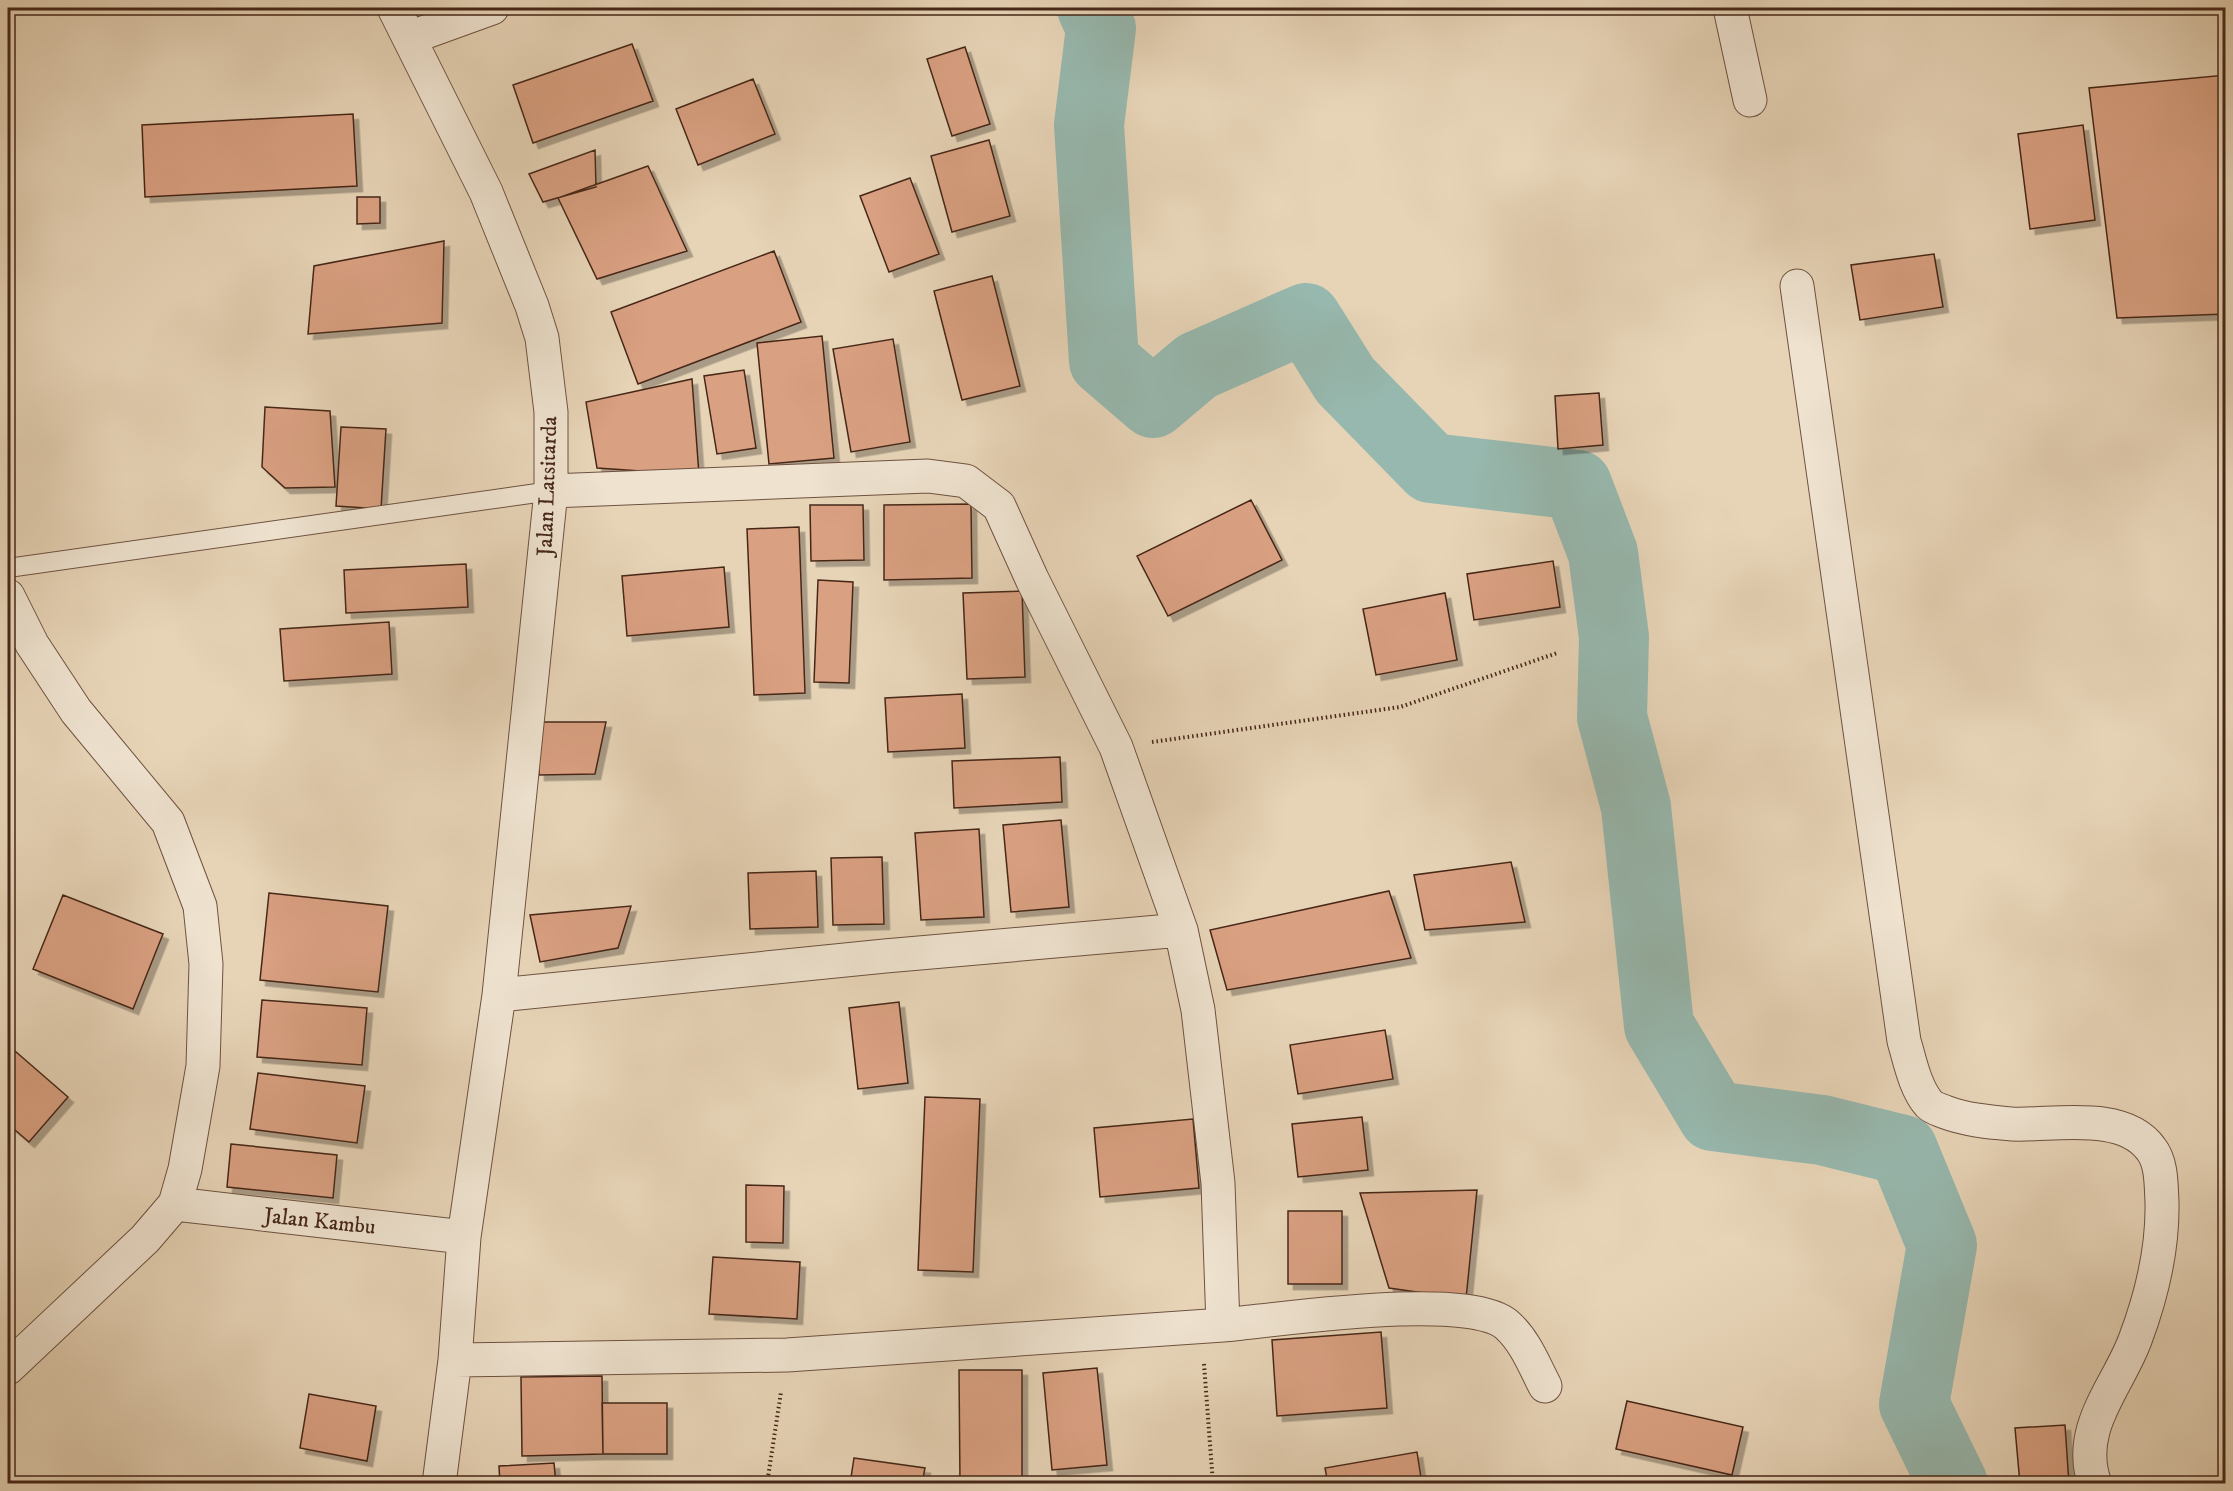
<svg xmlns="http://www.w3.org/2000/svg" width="2233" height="1491" font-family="'IM FELL DW Pica',serif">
	<defs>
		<filter id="shadow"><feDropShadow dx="5.5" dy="5.5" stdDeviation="0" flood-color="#0004"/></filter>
	</defs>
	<rect width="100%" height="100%" fill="#e7d4b7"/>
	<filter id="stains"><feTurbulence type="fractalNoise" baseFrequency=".00333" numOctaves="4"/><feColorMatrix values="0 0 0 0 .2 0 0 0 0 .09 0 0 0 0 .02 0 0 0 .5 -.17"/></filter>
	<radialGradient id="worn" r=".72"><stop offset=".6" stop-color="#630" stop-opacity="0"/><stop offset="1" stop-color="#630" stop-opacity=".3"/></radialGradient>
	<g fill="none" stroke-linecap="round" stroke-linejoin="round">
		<path stroke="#97b8ae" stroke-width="70" d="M1092 8 1101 28 1089 125 1104 361 1153 403 1197 366 1306 318 1345 380 1431 468 1577 485 1603 553 1614 637 1612 717 1636 807 1659 1026 1713 1116 1822 1130 1903 1150 1942 1245 1914 1404 1953 1484"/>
	</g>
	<path fill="#d9a081" stroke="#462719" stroke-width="1.5" filter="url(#shadow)" d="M632 44 653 101 533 143 513 85Z
		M965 47 990 124 952 136 927 59Z
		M2226 75V314L2117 318 2089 88Z
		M753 79 775 134 698 165 676 109Z
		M353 114 357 186 145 197 142 125Z
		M2083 125 2095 220 2030 229 2018 134Z
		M989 140 1010 216 952 232 931 156Z
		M595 150 596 187 543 202 529 174Z
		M648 166 687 251 597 279 558 198Z
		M910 178 939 254 889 272 860 196Z
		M357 197H380V223L357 224Z
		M444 241 442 323 308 334 314 266Z
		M774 251 801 322 638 384 611 312Z
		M1934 254 1943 307 1860 320 1851 265Z
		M992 276 1020 386 962 400 934 291Z
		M822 336 834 458 769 464 757 343Z
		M893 339 910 442 851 452 833 349Z
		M744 370 756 448 717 454 704 376Z
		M692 379 699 475 597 468 586 402Z
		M1599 393 1603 445 1558 449 1555 396Z
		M265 407 330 411 335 487 285 488 262 467Z
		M341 427 386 429 381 509 336 506Z
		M1251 500 1282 560 1168 616 1137 556Z
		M971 504 972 578 884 580V505Z
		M810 505H863L864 560 811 561Z
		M799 527 805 693 754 695 747 529Z
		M1553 561 1560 607 1474 620 1467 574Z
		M466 564 468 607 346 613 344 570Z
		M724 567 729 627 627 636 622 576Z
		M818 580 853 582 849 683 814 682Z
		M1022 591 1025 677 967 679 963 593Z
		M1445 593 1457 660 1376 675 1363 609Z
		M389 622 392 674 284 681 280 629Z
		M962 694 965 748 888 752 885 698Z
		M539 722H606L595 774 539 775Z
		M1060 757 1062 802 954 808 952 761Z
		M1061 820 1069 907 1011 912 1003 825Z
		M979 829 984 917 921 920 915 833Z
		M882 857 884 924 833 925 831 858Z
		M1511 862 1525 922 1425 930 1414 875Z
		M816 871 818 927 750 929 748 873Z
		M1389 891 1411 958 1227 990 1210 930Z
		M269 893 388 906 378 992 260 980Z
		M63 895 163 934 133 1009 33 969Z
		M631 906 618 948 540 962 530 915Z
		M262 1000 367 1008 362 1065 257 1057Z
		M899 1002 908 1083 858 1089 849 1008Z
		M1385 1030 1393 1079 1298 1094 1290 1045Z
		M8 1045 68 1097 29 1142 8 1124Z
		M258 1073 365 1086 357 1143 250 1129Z
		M925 1097 980 1099 973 1272 918 1270Z
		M1362 1117 1368 1170 1298 1177 1292 1124Z
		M1193 1119 1199 1188 1100 1197 1094 1128Z
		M231 1144 337 1155 333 1198 227 1187Z
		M746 1185 784 1186 783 1243 746 1242Z
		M1477 1190 1466 1299 1389 1288 1360 1193Z
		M1288 1211H1342V1284H1288Z
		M713 1257 800 1262 797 1319 709 1314Z
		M1381 1332 1387 1408 1277 1416 1272 1340Z
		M1097 1368 1107 1465 1052 1470 1043 1373Z
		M959 1370H1022V1484H960Z
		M602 1376 603 1454 522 1456 521 1377Z
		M309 1394 376 1406 367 1461 300 1448Z
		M1627 1401 1743 1427 1732 1475 1616 1449Z
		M602 1403H667V1454H603Z
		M2065 1425 2069 1484H2020L2015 1428Z
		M1417 1452 1422 1484H1328L1325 1468Z
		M854 1458 925 1468 922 1484H850Z
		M554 1463 556 1484H500L499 1466Z
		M793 1477 825 1481V1484H792Z
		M1151 1479H1212V1484H1151Z"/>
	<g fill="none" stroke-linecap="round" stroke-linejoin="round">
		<g stroke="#6e5240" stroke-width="20">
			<path id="service" d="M8 568 551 491"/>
		</g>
		<g stroke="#6e5240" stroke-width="35">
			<path id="minor" d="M394 8 486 192 532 306 542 338 551 412V491L499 995 464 1237 455 1360 439 1484
				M1730 8 1750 100
				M409 38 492 8
				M1797 286 1904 1041C1910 1061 1915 1088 1929 1104 1933 1108 1940 1110 1945 1112 1966 1120 1990 1122 2012 1124 2053 1126 2123 1110 2151 1149 2162 1163 2161 1185 2162 1202 2163 1249 2152 1295 2135 1340 2117 1388 2075 1429 2095 1484
				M551 491 928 476 966 481 999 506 1032 579 1116 747 1181 930 1198 1010 1218 1183 1223 1325C1278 1320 1469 1291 1507 1325 1525 1341 1534 1365 1545 1386
				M8 596 32 644 76 711 168 822 200 906 206 964 203 1066 185 1169 175 1204 145 1239 8 1368
				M499 995 885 956 1181 930
				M175 1204 464 1237
				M455 1360 787 1355 1223 1325"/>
		</g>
		<path stroke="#462719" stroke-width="4" stroke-dasharray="1.5 3" stroke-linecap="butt" d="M1152 742 1400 707 1557 653
			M1204 1364 1213 1484
			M767 1484 781 1392"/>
		<use href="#service" stroke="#efe3d0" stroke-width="18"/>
		<use href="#minor" stroke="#efe3d0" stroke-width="33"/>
	</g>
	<g text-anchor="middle" stroke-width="6" stroke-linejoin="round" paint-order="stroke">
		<g font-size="22" fill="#462719" stroke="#efe3d0">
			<text transform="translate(546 486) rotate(-88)" y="8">Jalan Latsitarda</text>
			<text transform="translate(320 1220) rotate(6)" y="8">Jalan Kambu</text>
		</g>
	</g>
	<rect width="2233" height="1491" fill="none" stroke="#e7d4b7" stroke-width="30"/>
	<rect x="9" y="9" width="2215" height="1473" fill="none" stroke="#462719" stroke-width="3"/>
	<rect x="15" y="15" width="2203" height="1461" fill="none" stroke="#462719" stroke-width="1.5"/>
	<rect width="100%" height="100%" filter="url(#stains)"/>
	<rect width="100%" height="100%" fill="url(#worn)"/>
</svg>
